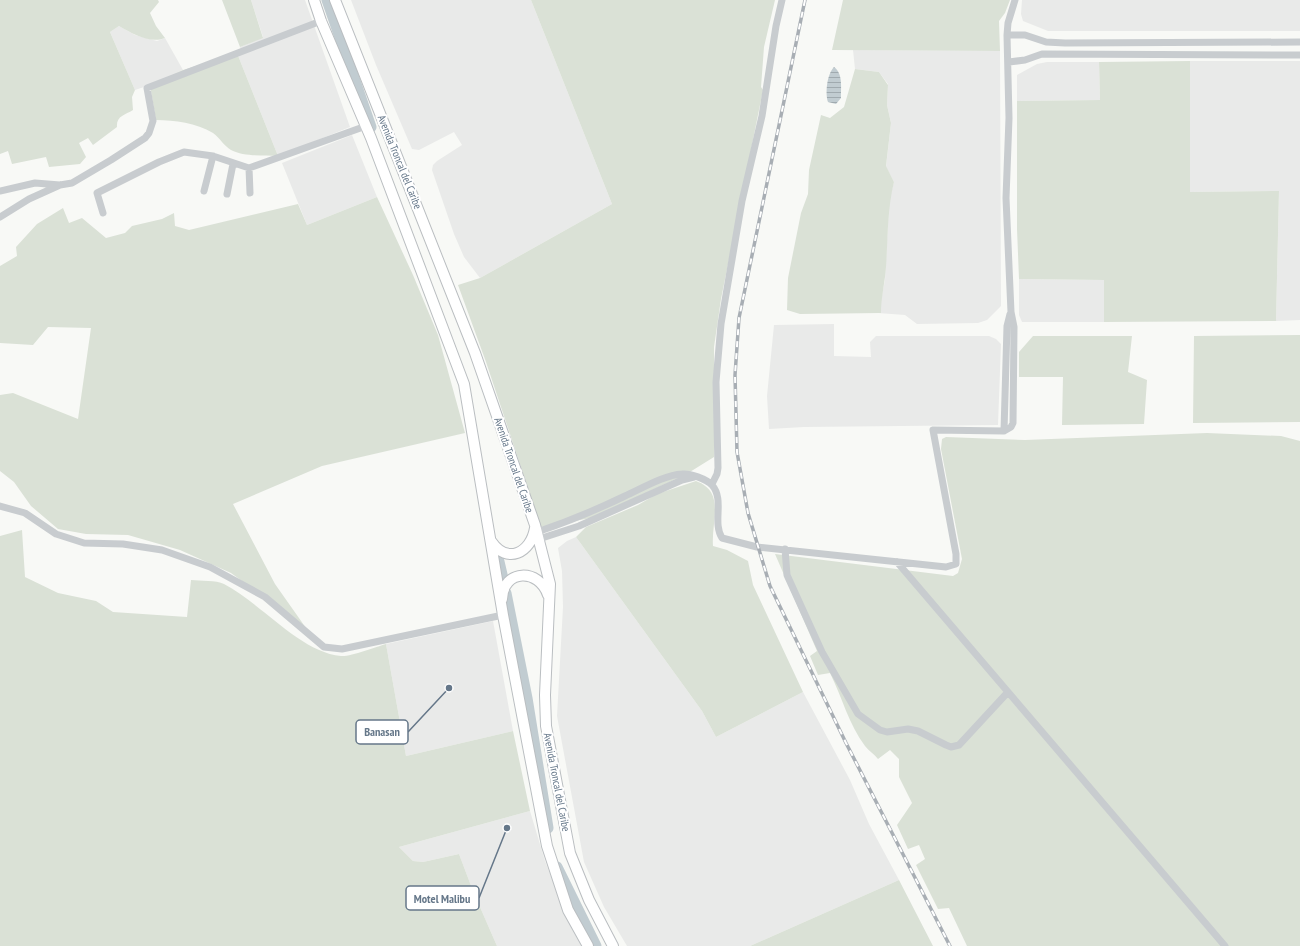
<svg xmlns="http://www.w3.org/2000/svg" width="1300" height="946" font-family="'PT Sans Narrow',sans-serif">
	<defs>
		<pattern id="water-rules" width="6" height="5" patternUnits="userSpaceOnUse"><rect width="6" height="5" fill="#c1ccd1"/><path d="M0 2.5h6" fill="none" stroke="#a0aaaf"/></pattern>
	</defs>
	<rect width="100%" height="100%" fill="#f8f9f6"/>
	<path fill="#e9eae9" d="M251 0H305L350 127 278 156 237 53 241 50 240 47 263 37Z
		M351 0H531L612 204 480 278 464 257 454 234 432 170 433 165 437 161 462 145 454 132 419 150 412 149 376 65Z
		M1022 0H1300V31H1048L1023 21 1021 14Z
		M119 26 135 35 157 41 165 38 183 70 153 84 135 90 110 32Z
		M853 50 1000 51 1001 306 987 320 978 323 917 324 905 315 878 313H881V300L885 280 889 201 894 182 886 167 891 123 887 105 888 84 879 72 855 69Z
		M1190 61H1300V320L1276 321 1279 191 1190 192Z
		M1047 62H1099L1100 100 1017 101V75L1037 64Z
		M352 135 377 197 307 225 282 163Z
		M1019 279 1104 280V322H1022L1019 315Z
		M834 324V356L871 357 870 342 876 336H989L996 339 1001 344 998 425 804 427 769 429 767 396 774 325Z
		M576 537 702 711 716 737 803 692 850 780 869 824 899 880 750 946H627L604 907 584 862 557 716 563 607 562 571 558 548 567 541Z
		M493 621 513 731 406 756 386 644Z
		M530 811 545 861 567 917 582 946H497L473 891 459 854 423 862 413 861 399 847Z"/>
	<path fill="#dae1d6" d="M0 0H158L159 2 150 13 156 26 165 38C150 44 133 34 119 26L110 32 135 90 132 97 133 110C125 115 116 116 117 127L93 145 88 138 79 143 86 157 80 164 49 167 46 157 12 164 8 151 0 154Z
		M222 0H251L263 38 240 47Z
		M531 0H775L764 47 761 87 763 90 721 299 714 347V457L685 475 591 518 541 527 486 362 458 285 480 278 612 204Z
		M843 0H1010L1005 13 999 21 1000 51 832 50Z
		M237 53 278 156C264 155 244 157 231 150 224 146 220 138 213 133 196 123 175 120 156 120L150 85 183 70Z
		M1190 61V192L1279 191 1276 321 1104 322V280L1019 279 1017 229V101L1100 100 1099 62Z
		M855 69 879 72 888 85 887 105 891 123 886 166 894 182C887 210 888 239 886 267 885 283 881 297 881 313L800 314 787 310 788 278 801 213 808 194 809 170 821 115 830 118 844 107Z
		M377 197 413 275 438 335 465 433 322 466 233 504 275 584 306 628 231 573 180 550 128 535 86 534 58 529 31 506 14 482 0 471V395L13 393 78 419 91 328 48 327 33 345 0 343V266L17 256 16 247 37 224 63 208 69 223 82 218 106 238 125 233 132 226 162 219 174 213 175 226 189 230 298 204 307 225Z
		M1300 335V422L1193 423 1194 336Z
		M1033 336H1132L1128 372 1147 380 1144 424 1062 425 1063 377H1019V352Z
		M1207 433 1281 436 1300 441V946H967L949 908 938 909 916 865 925 859 919 845 908 849 897 825 912 803 899 777V759L890 750 878 759C874 754 869 751 865 746 849 725 842 697 830 673L818 675 810 656 817 651 775 554 953 576 958 573 962 559 941 449 942 439 946 437 1025 440Z
		M696 481C726 492 711 521 713 546L727 550 748 561 753 585 803 692 716 737 702 711 576 537 586 527 638 505 657 494Z
		M22 530 25 577 58 593 96 601 113 612 187 617 191 580C201 581 216 580 224 584 261 603 300 652 341 656 350 657 376 647 386 644L406 756 513 731 530 811 399 847 413 861 423 862 459 854 473 891 497 946H0V536Z
		M899 880 933 946H750Z"/>
	<path fill="url(#water-rules)" d="M834 67C843 73 841 88 841 98L836 104 828 102C825 93 827 74 834 67Z"/>
	<g fill="none" stroke-linecap="round" stroke-linejoin="round">
		<path stroke="#c1ccd1" stroke-width="11" d="M327 0 371 127
			M497 553 504 583
			M506 593 527 698 548 828
			M557 867 596 946"/>
		<g stroke="#babec1" stroke-width="12">
			<path id="highway" d="M314 0 321 21 371 138 464 384 503 615 547 846 568 910 588 946
				M335 0 475 353 535 525 550 584 545 695 546 726 570 853 589 900 613 946
				M491 541C507 565 531 553 535 528
				M502 599C503 569 539 568 548 595"/>
		</g>
		<path stroke="#c8cccf" stroke-width="7" d="M1007 35H1025L1046 42 1065 43 1300 42
			M1009 62 1025 60 1042 54 1300 55
			M213 156 249 168 366 126
			M249 168 250 193
			M0 191 35 183 60 185 72 183 111 160 145 138 149 133 153 121 147 88 321 21
			M227 194 233 164
			M103 213 97 193 159 162 184 152 213 156 204 191
			M0 217 29 199 60 185
			M1004 431 1007 326 1010 314
			M712 484 717 474 718 468 716 382 721 324 742 201 762 116 776 26 782 0
			M0 506 25 513 56 534 84 543 123 544 162 550 210 567 265 597 324 647 342 649 503 615
			M537 532C567 522 596 510 625 496 641 489 664 475 682 474 690 473 706 479 712 485 725 500 712 522 722 538L757 547 946 567 956 564V554L933 430 1004 431 1011 427 1013 423 1014 327 1011 312 1006 198 1009 118 1007 35 1008 23 1015 0
			M539 539 579 526 682 480 694 477
			M785 549 787 575 822 652 858 714 880 730 887 732 908 729 918 731 946 745 951 747 959 745 1008 692
			M897 562 1225 946"/>
		<use href="#highway" stroke="#fff" stroke-width="10"/>
		<g stroke="#a8aeb4" stroke-width="3.5">
			<path id="rail" d="M805 0 739 318 735 375 737 452 748 513 770 586 846 743 950 946"/>
		</g>
		<use href="#rail" stroke="#fff" stroke-width="2" stroke-dasharray="6" stroke-linecap="butt"/>
	</g>
	<g text-anchor="middle" stroke-width="4" stroke-linejoin="round" paint-order="stroke">
		<g font-size="11" fill="#657789" stroke="#fff">
			<text transform="translate(400 162) rotate(68)" y="4">Avenida Troncal del Caribe</text>
			<text transform="translate(514 465) rotate(71)" y="4">Avenida Troncal del Caribe</text>
			<text transform="translate(557 782) rotate(79)" y="4">Avenida Troncal del Caribe</text>
		</g>
	</g>
	<path fill="none" stroke="#657789" stroke-width="1.5" d="M449 688L408 732M507 828L479 898"/>
	<g fill="#657789" stroke="#fff" stroke-width="1.5">
		<circle cx="449" cy="688" r="4"/>
		<circle cx="507" cy="828" r="4"/>
	</g>
	<g fill="#fff" stroke="#657789" stroke-width="1.5">
		<rect x="356" y="720" width="52" height="24" rx="4"/>
		<rect x="406" y="886" width="73" height="24" rx="4"/>
	</g>
	<g font-size="12" text-anchor="middle" font-weight="bold" fill="#657789">
		<text x="382" y="736">Banasan</text>
		<text x="442" y="903">Motel Malibu</text>
	</g>
</svg>
